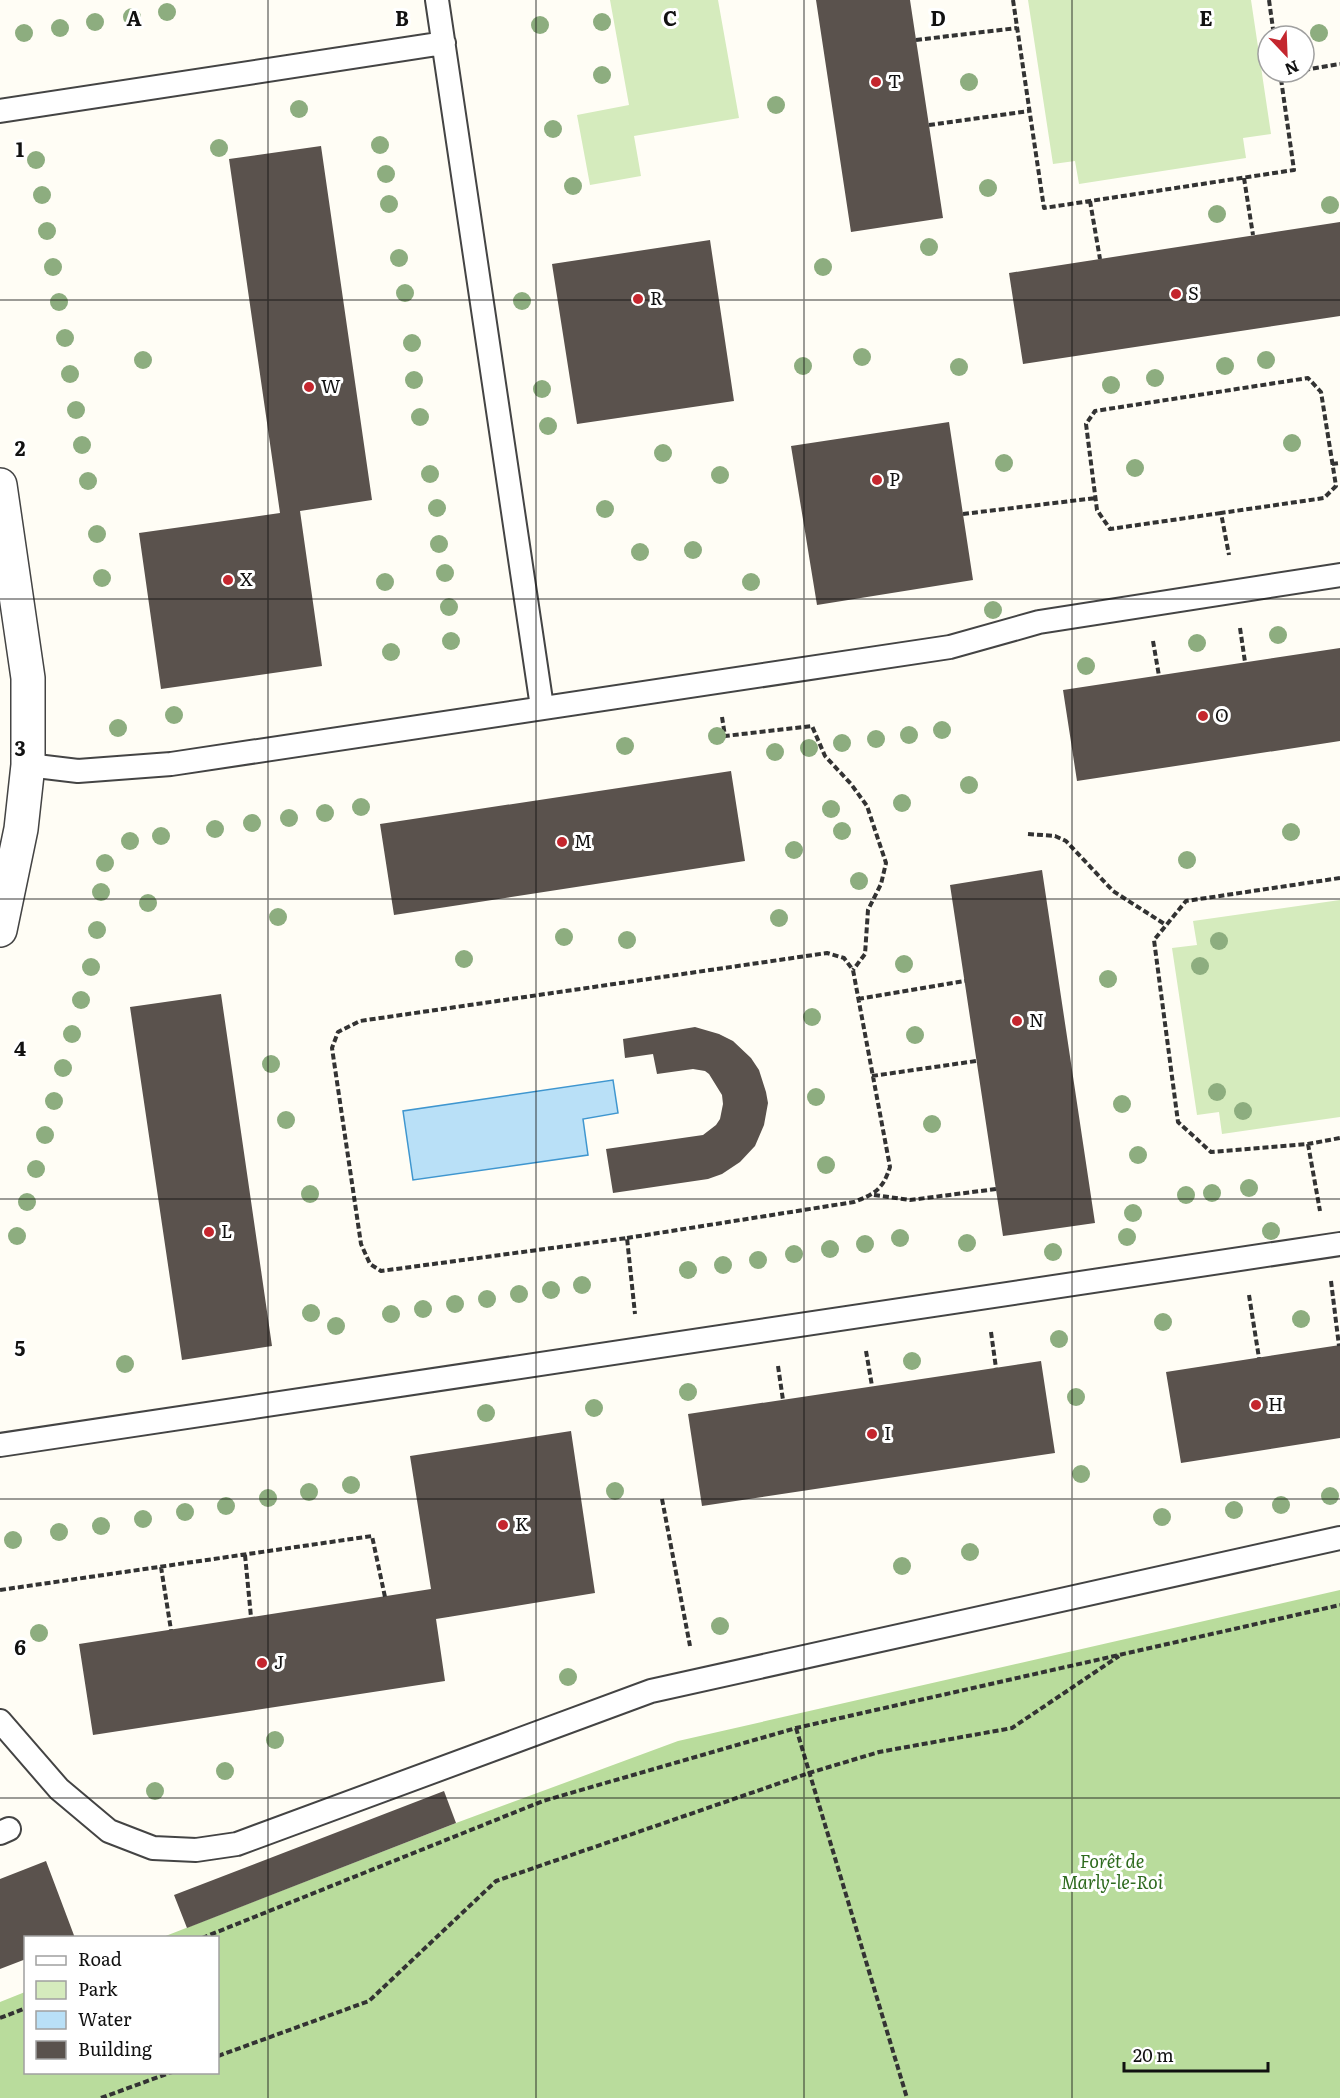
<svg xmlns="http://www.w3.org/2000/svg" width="1340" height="2098" font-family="Literata,serif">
	<rect width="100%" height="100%" fill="#fffdf5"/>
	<path fill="#d5ebbd" d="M610 0H718L739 118 634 136 641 176 590 185 577 115 629 105Z
		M1028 0H1251L1271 134 1243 138 1246 158 1079 184 1075 161 1053 164Z
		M1340 900V1117L1222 1134 1219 1112 1197 1115 1172 948 1197 945 1193 921Z"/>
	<path fill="#b9dc9c" d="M1340 1590V2098H0V2002L25 1992 26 2072H218V1938L163 1937 456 1823 678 1741Z"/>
	<path fill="#b9e0f7" stroke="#3f96cf" stroke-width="1.5" d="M613 1080 618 1113 583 1119 588 1155 413 1180 403 1111Z"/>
	<path fill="#5a524d" d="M816 0H910L943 218 851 232Z
		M321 146 372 500 300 511 322 666 161 689 139 533 280 513 229 159Z
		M1340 222V316L1023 364 1009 273Z
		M710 240 734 401 577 424 552 264Z
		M949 422 973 580 817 605 791 446Z
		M1340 648V741L1077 781 1063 690Z
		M731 771 745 861 394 915 380 824Z
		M1042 870 1095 1223 1003 1236 950 885Z
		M221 994 272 1346 182 1360 130 1007Z
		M695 1027 719 1034 733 1041 751 1058 759 1070 766 1092 768 1103 764 1125 755 1146 740 1162 722 1174 708 1179 613 1193 606 1149 703 1135 716 1125 720 1119 723 1104 722 1095 709 1074 705 1071 693 1069 657 1074 653 1054 625 1058 623 1039Z
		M1340 1345V1438L1181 1463 1166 1372Z
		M1041 1361 1055 1453 702 1506 688 1414Z
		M571 1431 595 1593 436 1619 445 1681 93 1735 79 1644 431 1589 410 1456Z
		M444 1791 456 1823 187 1928 174 1895Z
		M46 1861 75 1938H26V1959L0 1969V1879Z"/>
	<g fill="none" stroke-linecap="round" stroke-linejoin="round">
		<g stroke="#444" stroke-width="26">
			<path id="service" d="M437 0 542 707
				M0 111 444 43
				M28 765 78 771 171 764 950 647 1039 622 1340 575
				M0 1445 1340 1244
				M0 1721 59 1789 109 1831 153 1848 196 1850 237 1844 651 1691 1340 1538
				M0 1833 9 1829"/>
		</g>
		<g stroke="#444" stroke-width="36">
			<path id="minor" d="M0 485 28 678V765L21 829 0 930"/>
		</g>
		<path stroke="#333" stroke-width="4" stroke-dasharray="6 3" stroke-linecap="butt" d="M1013 0 1044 208 1294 170 1280 72
			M1269 0 1274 36
			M916 40 1017 28
			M1304 70 1340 64
			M1280 74 1292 72
			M929 125 1029 111
			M1244 178 1253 235
			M1090 201 1100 259
			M1332 464 1340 463
			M1221 513 1110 529 1097 510 1086 424 1095 411 1308 378 1321 392 1336 486 1324 498 1221 513 1229 555
			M963 514 1096 498
			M1240 628 1245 662
			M1153 641 1159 676
			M722 717 725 736 812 726 825 756 851 784 867 806 886 863 881 884 868 910 865 954 853 970
			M1028 834 1055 836 1066 841 1113 891 1166 925
			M1340 878 1186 901 1154 940 1178 1122 1211 1152 1308 1144 1340 1138
			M858 999 965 981
			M872 1076 976 1061
			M1308 1144 1320 1211
			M874 1195 910 1200 996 1189
			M627 1238 854 1202C875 1194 883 1189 890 1167L853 970 844 958 827 953 360 1021 338 1032 332 1048 361 1244 370 1264 381 1271 627 1238 635 1314
			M1331 1281 1339 1346
			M1249 1295 1259 1358
			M991 1332 996 1368
			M866 1351 872 1386
			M778 1366 783 1400
			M662 1499 690 1646
			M245 1555 251 1617
			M161 1567 171 1630
			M0 1590 372 1536 385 1597
			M796 1728 907 2098
			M202 1938 543 1801 796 1728 1340 1605
			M0 2018 26 2008
			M218 2056 369 2001 496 1881 809 1773 879 1752 1012 1728 1119 1656
			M101 2098 172 2072"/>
		<use href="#service" stroke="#fff" stroke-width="22"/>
		<use href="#minor" stroke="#fff" stroke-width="33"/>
	</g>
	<g fill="#8dad7f">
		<circle cx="167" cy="12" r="9"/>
		<circle cx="132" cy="17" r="9"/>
		<circle cx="95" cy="22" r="9"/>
		<circle cx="602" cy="22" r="9"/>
		<circle cx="540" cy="25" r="9"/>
		<circle cx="60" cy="28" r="9"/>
		<circle cx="24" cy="33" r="9"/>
		<circle cx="1319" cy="33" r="9"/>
		<circle cx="602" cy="75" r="9"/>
		<circle cx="969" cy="82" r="9"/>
		<circle cx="776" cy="105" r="9"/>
		<circle cx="299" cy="109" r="9"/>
		<circle cx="553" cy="129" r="9"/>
		<circle cx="380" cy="145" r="9"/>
		<circle cx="219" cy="148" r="9"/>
		<circle cx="36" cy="160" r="9"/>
		<circle cx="386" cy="174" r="9"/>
		<circle cx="573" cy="186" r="9"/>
		<circle cx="988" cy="188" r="9"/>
		<circle cx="42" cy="195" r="9"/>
		<circle cx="389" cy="204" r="9"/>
		<circle cx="1330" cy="205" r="9"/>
		<circle cx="1217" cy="214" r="9"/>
		<circle cx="47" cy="231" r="9"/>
		<circle cx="929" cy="247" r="9"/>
		<circle cx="399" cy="258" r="9"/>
		<circle cx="53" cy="267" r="9"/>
		<circle cx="823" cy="267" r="9"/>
		<circle cx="405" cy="293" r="9"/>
		<circle cx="522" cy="301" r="9"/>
		<circle cx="59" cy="302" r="9"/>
		<circle cx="65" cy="338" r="9"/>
		<circle cx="412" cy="343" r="9"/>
		<circle cx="862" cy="357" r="9"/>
		<circle cx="143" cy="360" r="9"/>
		<circle cx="1266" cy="360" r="9"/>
		<circle cx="803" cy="366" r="9"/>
		<circle cx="1225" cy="366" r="9"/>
		<circle cx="959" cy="367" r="9"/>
		<circle cx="70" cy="374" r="9"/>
		<circle cx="1155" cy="378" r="9"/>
		<circle cx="414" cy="380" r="9"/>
		<circle cx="1111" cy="385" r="9"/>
		<circle cx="542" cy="389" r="9"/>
		<circle cx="76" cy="410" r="9"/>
		<circle cx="420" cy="417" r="9"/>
		<circle cx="548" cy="426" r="9"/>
		<circle cx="1292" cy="443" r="9"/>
		<circle cx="82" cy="445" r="9"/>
		<circle cx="663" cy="453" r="9"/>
		<circle cx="1004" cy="463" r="9"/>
		<circle cx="1135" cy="468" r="9"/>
		<circle cx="430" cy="474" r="9"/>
		<circle cx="720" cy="475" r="9"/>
		<circle cx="88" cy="481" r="9"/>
		<circle cx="437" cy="508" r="9"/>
		<circle cx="605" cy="509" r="9"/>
		<circle cx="97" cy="534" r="9"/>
		<circle cx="439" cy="544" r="9"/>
		<circle cx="693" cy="550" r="9"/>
		<circle cx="640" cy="552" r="9"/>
		<circle cx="445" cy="573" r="9"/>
		<circle cx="102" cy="578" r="9"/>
		<circle cx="385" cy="582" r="9"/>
		<circle cx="751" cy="582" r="9"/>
		<circle cx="449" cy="607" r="9"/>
		<circle cx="993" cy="610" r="9"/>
		<circle cx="1278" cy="635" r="9"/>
		<circle cx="451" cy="641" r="9"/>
		<circle cx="1197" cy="643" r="9"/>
		<circle cx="391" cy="652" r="9"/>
		<circle cx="1086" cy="666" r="9"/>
		<circle cx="174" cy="715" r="9"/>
		<circle cx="118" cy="728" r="9"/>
		<circle cx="942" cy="730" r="9"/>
		<circle cx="909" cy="735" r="9"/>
		<circle cx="717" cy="736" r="9"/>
		<circle cx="876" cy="739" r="9"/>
		<circle cx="842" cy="743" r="9"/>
		<circle cx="625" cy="746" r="9"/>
		<circle cx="809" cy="748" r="9"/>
		<circle cx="775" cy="752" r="9"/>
		<circle cx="969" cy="785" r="9"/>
		<circle cx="902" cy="803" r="9"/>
		<circle cx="361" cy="807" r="9"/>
		<circle cx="831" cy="809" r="9"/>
		<circle cx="325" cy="813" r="9"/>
		<circle cx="289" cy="818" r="9"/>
		<circle cx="252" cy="823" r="9"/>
		<circle cx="215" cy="829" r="9"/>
		<circle cx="842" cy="831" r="9"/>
		<circle cx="1291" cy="832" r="9"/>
		<circle cx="161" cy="836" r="9"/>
		<circle cx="130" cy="841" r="9"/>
		<circle cx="794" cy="850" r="9"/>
		<circle cx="1187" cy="860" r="9"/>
		<circle cx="105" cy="863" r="9"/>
		<circle cx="859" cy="881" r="9"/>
		<circle cx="101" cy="892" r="9"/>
		<circle cx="148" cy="903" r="9"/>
		<circle cx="278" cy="917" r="9"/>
		<circle cx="779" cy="918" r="9"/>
		<circle cx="97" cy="930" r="9"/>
		<circle cx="564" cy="937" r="9"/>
		<circle cx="627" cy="940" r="9"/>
		<circle cx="1219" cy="941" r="9"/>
		<circle cx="464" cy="959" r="9"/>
		<circle cx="904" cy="964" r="9"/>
		<circle cx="1200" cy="966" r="9"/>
		<circle cx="91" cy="967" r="9"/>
		<circle cx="1108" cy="979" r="9"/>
		<circle cx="81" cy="1000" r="9"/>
		<circle cx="812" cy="1017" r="9"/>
		<circle cx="72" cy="1034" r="9"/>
		<circle cx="915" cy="1035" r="9"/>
		<circle cx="271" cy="1064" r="9"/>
		<circle cx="63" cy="1068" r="9"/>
		<circle cx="1217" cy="1092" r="9"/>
		<circle cx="816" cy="1097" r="9"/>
		<circle cx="54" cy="1101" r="9"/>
		<circle cx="1122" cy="1104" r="9"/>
		<circle cx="1243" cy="1111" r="9"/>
		<circle cx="286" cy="1120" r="9"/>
		<circle cx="932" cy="1124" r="9"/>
		<circle cx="45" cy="1135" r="9"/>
		<circle cx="1138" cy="1155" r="9"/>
		<circle cx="826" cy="1165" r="9"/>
		<circle cx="36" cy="1169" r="9"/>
		<circle cx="1249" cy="1188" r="9"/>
		<circle cx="1212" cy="1193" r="9"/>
		<circle cx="310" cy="1194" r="9"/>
		<circle cx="1186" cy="1195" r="9"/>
		<circle cx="27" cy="1202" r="9"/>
		<circle cx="1133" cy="1213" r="9"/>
		<circle cx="1271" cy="1231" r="9"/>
		<circle cx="17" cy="1236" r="9"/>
		<circle cx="1127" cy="1237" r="9"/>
		<circle cx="900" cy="1238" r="9"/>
		<circle cx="967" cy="1243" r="9"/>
		<circle cx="865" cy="1244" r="9"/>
		<circle cx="830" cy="1249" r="9"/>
		<circle cx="1053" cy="1252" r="9"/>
		<circle cx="794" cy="1254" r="9"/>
		<circle cx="758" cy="1260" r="9"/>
		<circle cx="723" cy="1265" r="9"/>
		<circle cx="688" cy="1270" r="9"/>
		<circle cx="582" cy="1285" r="9"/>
		<circle cx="551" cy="1290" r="9"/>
		<circle cx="519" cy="1294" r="9"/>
		<circle cx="487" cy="1299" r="9"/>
		<circle cx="455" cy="1304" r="9"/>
		<circle cx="423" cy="1309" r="9"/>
		<circle cx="311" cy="1313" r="9"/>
		<circle cx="391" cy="1314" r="9"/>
		<circle cx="1301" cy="1319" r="9"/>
		<circle cx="1163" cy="1322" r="9"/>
		<circle cx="336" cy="1326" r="9"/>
		<circle cx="1059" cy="1339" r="9"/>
		<circle cx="912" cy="1361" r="9"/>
		<circle cx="125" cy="1364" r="9"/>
		<circle cx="688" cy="1392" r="9"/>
		<circle cx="1076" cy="1397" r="9"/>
		<circle cx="594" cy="1408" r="9"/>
		<circle cx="486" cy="1413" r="9"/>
		<circle cx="1081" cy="1474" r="9"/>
		<circle cx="351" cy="1485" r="9"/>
		<circle cx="615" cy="1491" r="9"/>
		<circle cx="309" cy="1492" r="9"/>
		<circle cx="1330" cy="1496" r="9"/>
		<circle cx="268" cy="1498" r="9"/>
		<circle cx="1281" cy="1505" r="9"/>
		<circle cx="226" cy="1506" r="9"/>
		<circle cx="1234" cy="1510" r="9"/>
		<circle cx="185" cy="1512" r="9"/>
		<circle cx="1162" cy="1517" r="9"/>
		<circle cx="143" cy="1519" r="9"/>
		<circle cx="101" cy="1526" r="9"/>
		<circle cx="59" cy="1532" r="9"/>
		<circle cx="13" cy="1540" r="9"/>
		<circle cx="970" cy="1552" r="9"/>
		<circle cx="902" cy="1566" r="9"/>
		<circle cx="720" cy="1626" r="9"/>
		<circle cx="39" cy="1633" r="9"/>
		<circle cx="568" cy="1677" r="9"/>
		<circle cx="275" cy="1740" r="9"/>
		<circle cx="225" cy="1771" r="9"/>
		<circle cx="155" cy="1791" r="9"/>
	</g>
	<path fill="none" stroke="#111" stroke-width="1.5" stroke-opacity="0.55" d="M268 0V2098M536 0V2098M804 0V2098M1072 0V2098M0 300H1340M0 599H1340M0 899H1340M0 1199H1340M0 1499H1340M0 1798H1340"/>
	<g fill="#c4262e" stroke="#fff" stroke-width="2">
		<circle cx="876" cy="82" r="6"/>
		<circle cx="1176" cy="294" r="6"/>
		<circle cx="638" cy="299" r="6"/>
		<circle cx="309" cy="387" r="6"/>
		<circle cx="877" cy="480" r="6"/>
		<circle cx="228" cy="580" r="6"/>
		<circle cx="1203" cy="716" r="6"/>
		<circle cx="562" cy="842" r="6"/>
		<circle cx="1017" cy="1021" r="6"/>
		<circle cx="209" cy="1232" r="6"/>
		<circle cx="1256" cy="1405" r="6"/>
		<circle cx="872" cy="1434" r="6"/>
		<circle cx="503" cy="1525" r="6"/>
		<circle cx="262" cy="1663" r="6"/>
	</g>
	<g text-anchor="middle" stroke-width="6" stroke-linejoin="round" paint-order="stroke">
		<g font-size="18" fill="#111" stroke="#fff" text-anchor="start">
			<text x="888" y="88">T</text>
			<text x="1188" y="300">S</text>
			<text x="650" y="305">R</text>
			<text x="321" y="393">W</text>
			<text x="889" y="486">P</text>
			<text x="240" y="586">X</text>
			<text x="1215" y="722">O</text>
			<text x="574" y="848">M</text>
			<text x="1029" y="1027">N</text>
			<text x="221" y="1238">L</text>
			<text x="1268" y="1411">H</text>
			<text x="884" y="1440">I</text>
			<text x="515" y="1531">K</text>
			<text x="274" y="1669">J</text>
		</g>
		<g font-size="18" font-style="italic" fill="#2f6b1f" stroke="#fff">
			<text x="1112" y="1868">Forêt de<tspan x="1112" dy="21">Marly-le-Roi</tspan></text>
		</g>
	</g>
	<g font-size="20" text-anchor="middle" font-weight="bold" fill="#111" stroke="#fff" stroke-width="6" stroke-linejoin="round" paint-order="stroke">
		<text x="134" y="26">A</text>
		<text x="402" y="26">B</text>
		<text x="670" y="26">C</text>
		<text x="938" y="26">D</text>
		<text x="1206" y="26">E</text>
		<text x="20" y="157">1</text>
		<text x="20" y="456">2</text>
		<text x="20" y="756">3</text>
		<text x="20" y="1056">4</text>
		<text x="20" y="1356">5</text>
		<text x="20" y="1655">6</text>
	</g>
	<rect x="24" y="1936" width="195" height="138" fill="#ffffff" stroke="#a0a0a0" stroke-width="1.5"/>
	<rect x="36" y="1956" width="30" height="9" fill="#ffffff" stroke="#a0a0a0" stroke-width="1.5"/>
	<text x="78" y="1966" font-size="18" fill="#111111">Road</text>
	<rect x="36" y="1981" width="30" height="18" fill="#d5ebbd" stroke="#a0a0a0" stroke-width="1.5"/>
	<text x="78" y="1996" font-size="18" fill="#111111">Park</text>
	<rect x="36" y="2011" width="30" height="18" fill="#b9e0f7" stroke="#a0a0a0" stroke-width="1.5"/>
	<text x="78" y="2026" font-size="18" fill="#111111">Water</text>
	<rect x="36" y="2041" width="30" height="18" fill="#5a524d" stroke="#a0a0a0" stroke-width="1.5"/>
	<text x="78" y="2056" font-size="18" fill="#111111">Building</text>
	<g transform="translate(1286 54) rotate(157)"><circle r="28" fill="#ffffff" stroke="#a0a0a0" stroke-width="1.5"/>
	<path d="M0-4.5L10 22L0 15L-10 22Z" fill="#c4262e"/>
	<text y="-9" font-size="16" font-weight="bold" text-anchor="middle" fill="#111111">N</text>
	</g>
	<path d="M1124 2062v9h144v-9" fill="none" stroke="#111111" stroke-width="3"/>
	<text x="1133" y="2062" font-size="18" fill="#111111" stroke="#ffffff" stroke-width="4.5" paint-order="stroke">20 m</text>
</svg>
